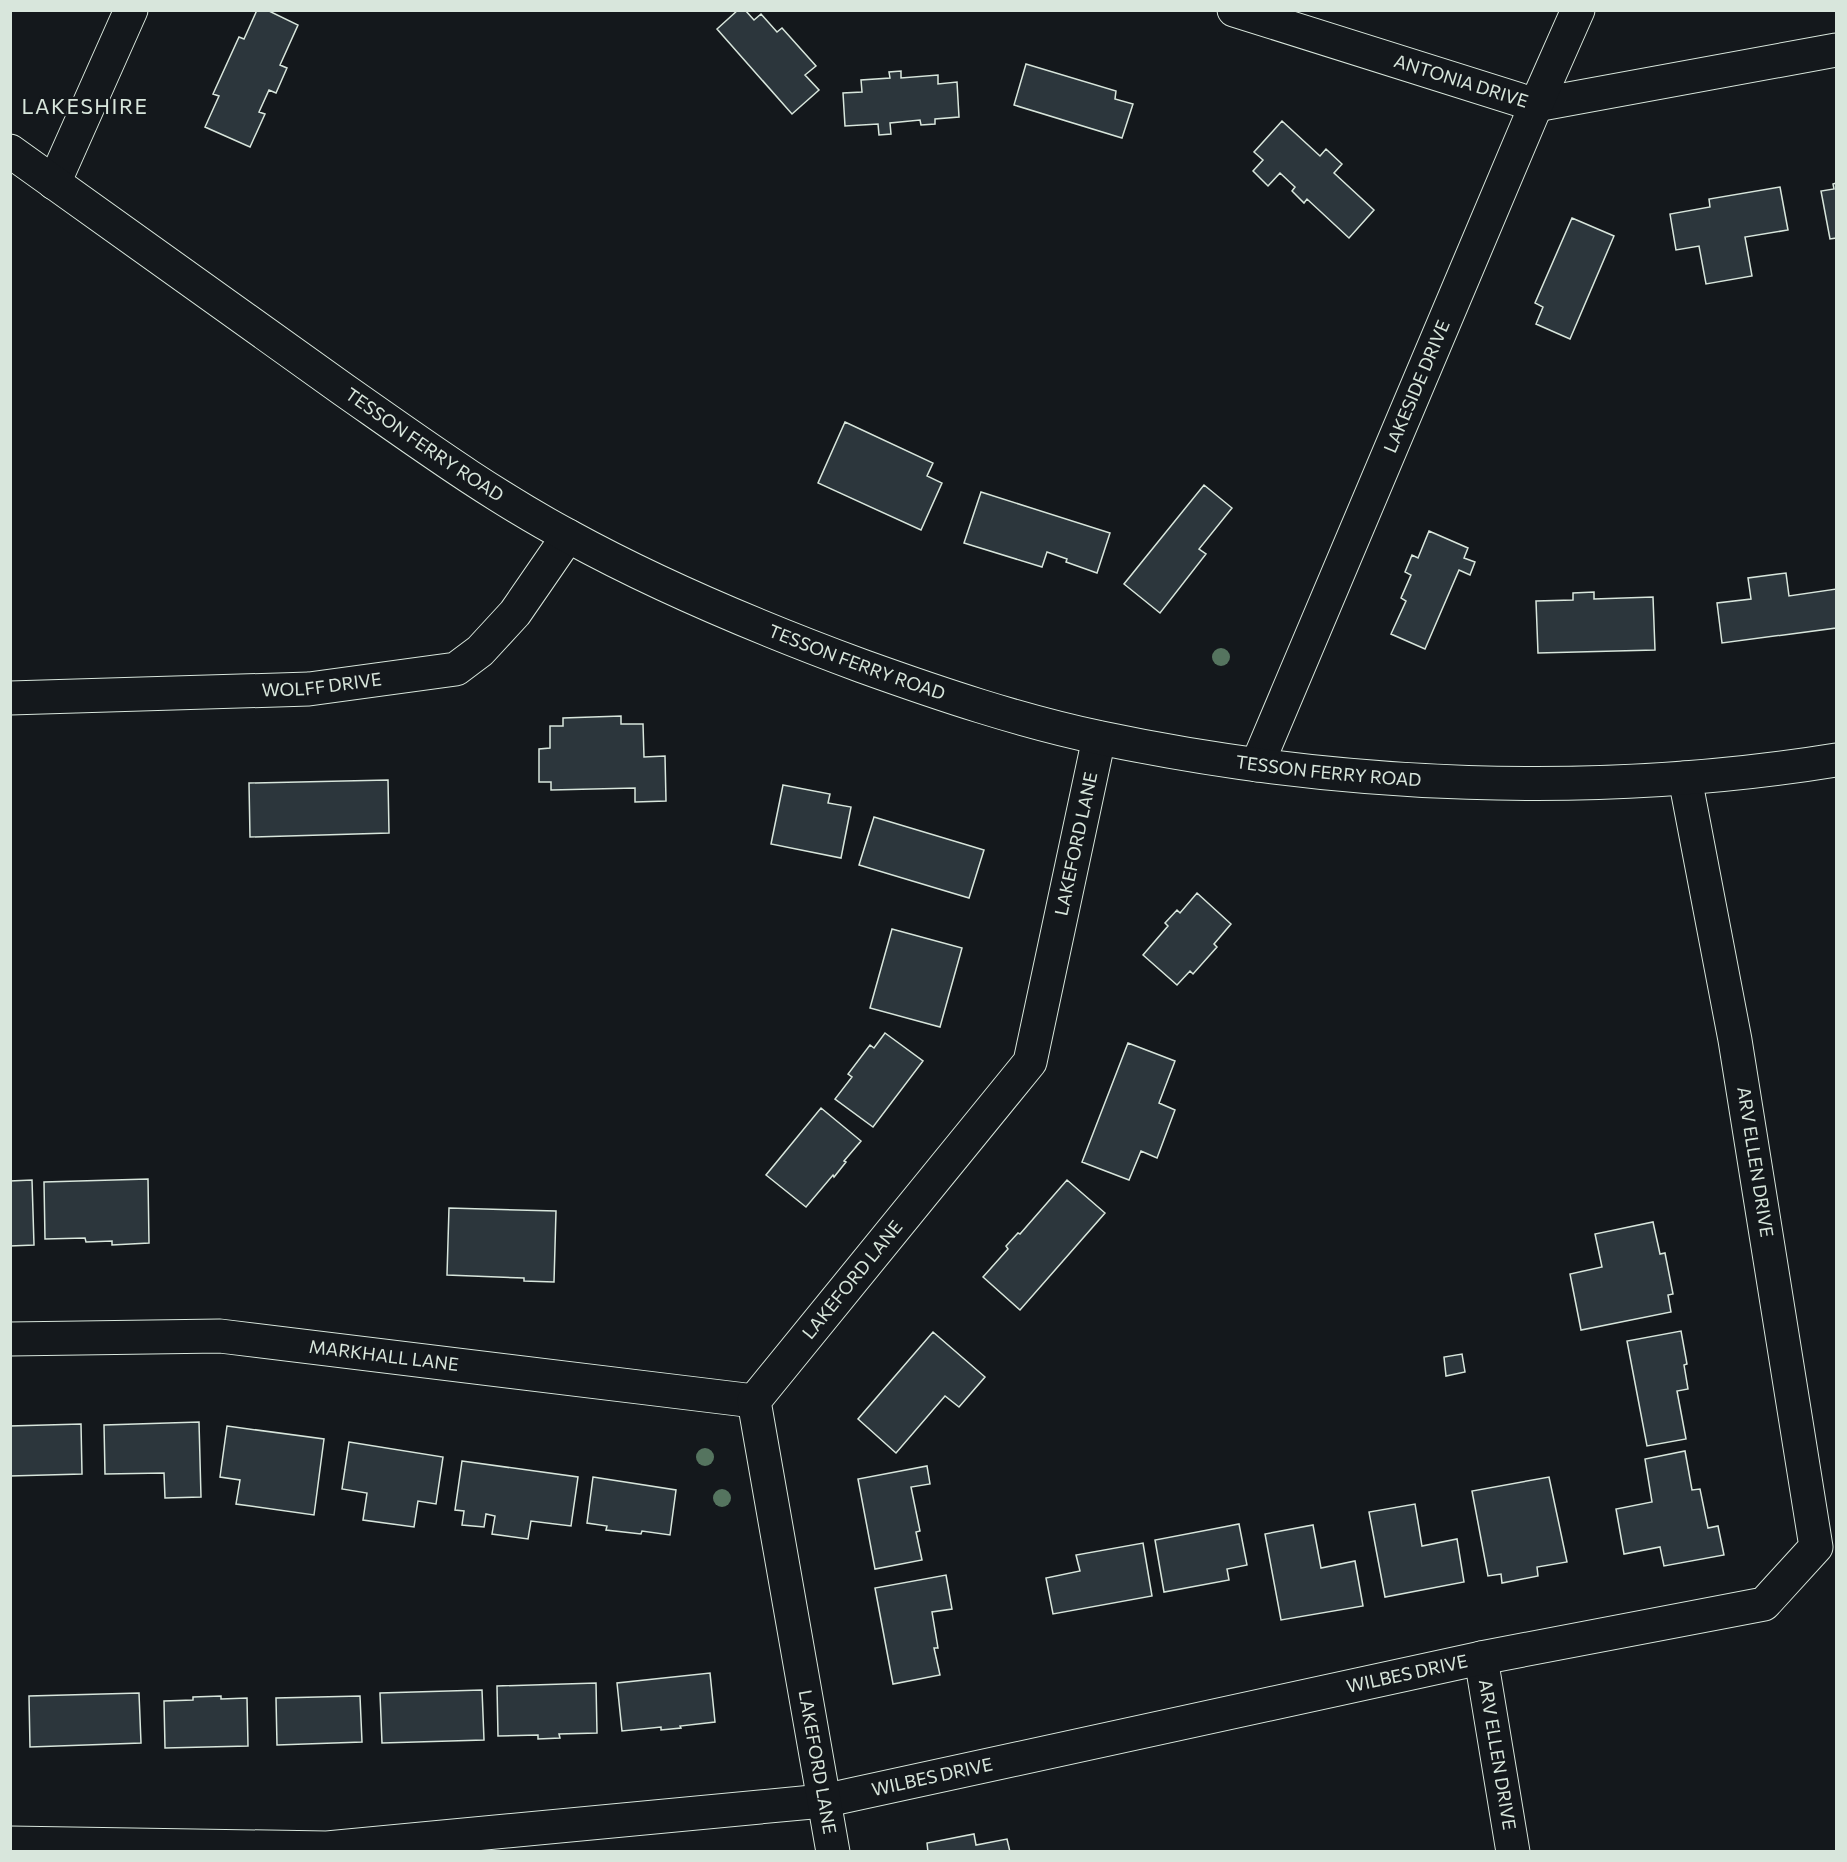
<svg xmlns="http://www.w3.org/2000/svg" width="1847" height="1862" font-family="Commissioner,sans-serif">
	<rect width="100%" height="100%" fill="#14181c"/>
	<path fill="#2c363c" stroke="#d8e6dc" stroke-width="1.5" d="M257 10H267L298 25 280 65 287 68 276 93 269 90 259 112 265 114 250 147 205 127 219 96 213 94 239 37 244 39Z
		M738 10H745L754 20 761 14 777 32 782 28 816 66 805 75 819 90 792 114 717 29Z
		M1026 64 1116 91 1115 99 1133 104 1122 138 1014 105Z
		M901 71V78L938 75V84L957 82 959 117 935 119V124L921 125 920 120 890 123 891 134 879 135 878 124 845 126 843 93 862 92 861 80 890 78 889 72Z
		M1282 121 1320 156 1326 149 1342 164 1334 173 1374 210 1349 238 1307 199 1304 203 1292 191 1295 187 1280 173 1268 186 1253 171 1263 160 1254 152Z
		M1836 183V238L1830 239 1821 191 1834 189 1833 184Z
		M1780 187 1788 230 1745 237 1752 276 1706 284 1699 246 1676 250 1670 214 1710 207 1709 199Z
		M1572 218 1614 236 1570 339 1536 324 1543 307 1535 303Z
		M845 422 933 463 927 476 942 483 921 530 818 483Z
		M1204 485 1232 508 1199 549 1206 554 1160 613 1124 584Z
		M981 492 1110 533 1097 573 1066 562 1067 559 1047 552 1042 567 964 543Z
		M1429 531 1468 548 1464 558 1475 562 1470 575 1459 570 1425 649 1391 634 1406 601 1401 598 1411 575 1405 572 1412 555 1418 558Z
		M1786 573 1789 596 1836 589V628L1722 643 1717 603 1751 599 1748 578Z
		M1594 592V599L1653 597 1655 650 1538 653 1536 601 1573 600V593Z
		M621 716V724H643L644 757 665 756 666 801 635 802V788L551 790V782H539V749L550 748V726H563V718Z
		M388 780 389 833 250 837 249 783Z
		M783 785 830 794 828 803 851 807 841 858 771 844Z
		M874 817 984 850 969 898 859 865Z
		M1197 893 1231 924 1214 944 1217 947 1193 974 1190 971 1177 985 1143 955 1168 926 1165 923 1177 910 1180 913Z
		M892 929 962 948 940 1027 870 1008Z
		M885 1033 923 1061 873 1127 835 1099 852 1077 848 1074 870 1045 874 1048Z
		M1128 1043 1175 1061 1159 1103 1175 1110 1157 1158 1141 1151 1129 1180 1082 1162Z
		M821 1108 861 1141 844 1161 846 1162 834 1177 833 1175 806 1207 766 1175Z
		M148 1179 149 1243 112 1245V1241L86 1242 85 1238 45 1239 44 1182Z
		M32 1180 34 1245 10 1246V1181Z
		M1067 1180 1105 1213 1020 1310 983 1277 1008 1249 1006 1246 1018 1233 1020 1234Z
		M449 1208 556 1211 554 1282 524 1281V1278L447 1275Z
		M1653 1222 1660 1254 1665 1253 1673 1294 1668 1295 1671 1312 1581 1330 1570 1274 1602 1267 1595 1234Z
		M1681 1331 1687 1364 1684 1365 1688 1389 1677 1391 1686 1439 1647 1446 1627 1341Z
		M933 1332 985 1377 959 1407 945 1396 896 1453 858 1419Z
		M1462 1354 1465 1372 1446 1376 1444 1357Z
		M199 1422 201 1497 165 1498 164 1473 105 1474 104 1425Z
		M81 1424 82 1474 10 1476V1426Z
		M227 1426 324 1439 314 1515 236 1504 240 1480 220 1477Z
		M349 1442 443 1457 436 1504 418 1501 414 1527 363 1520 367 1493 342 1489Z
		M1685 1451 1692 1490 1700 1489 1708 1528 1718 1526 1724 1555 1664 1566 1660 1547 1624 1554 1616 1509 1652 1502 1645 1459Z
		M462 1461 578 1477 571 1526 531 1521 528 1539 492 1534 495 1516 486 1514 484 1527 462 1525 464 1511 455 1510Z
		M927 1466 930 1484 911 1487 920 1531 916 1532 922 1560 875 1569 858 1479Z
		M593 1477 676 1490 670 1535 642 1531 641 1534 606 1530 607 1526 587 1523Z
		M1549 1477 1567 1562 1537 1567 1538 1576 1502 1583 1501 1574 1488 1576 1472 1491Z
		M1415 1504 1422 1546 1457 1539 1464 1582 1385 1597 1369 1512Z
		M1239 1524 1247 1565 1227 1569 1229 1580 1164 1592 1155 1540Z
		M1313 1525 1321 1568 1355 1561 1363 1606 1281 1620 1265 1534Z
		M1143 1543 1152 1596 1053 1614 1046 1578 1080 1571 1076 1555Z
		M946 1575 952 1609 932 1612 938 1648H934L940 1675 893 1684 875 1588Z
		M710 1673 715 1722 680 1726 681 1728 661 1730V1727L622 1731 617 1683Z
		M596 1683 597 1733 559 1734 560 1738 538 1739V1735L498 1736 497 1686Z
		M482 1690 484 1740 382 1743 380 1693Z
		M139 1693 141 1743 30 1747 29 1696Z
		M221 1696V1699L247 1698 248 1746 165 1748 164 1701 193 1700V1697Z
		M360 1696 362 1742 277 1745 276 1698Z
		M974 1834 976 1845 1007 1839 1010 1852H928L927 1843Z"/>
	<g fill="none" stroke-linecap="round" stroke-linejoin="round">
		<g stroke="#d8e6dc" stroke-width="35">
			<g id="minor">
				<path id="s1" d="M1234 10 1536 105 1836 50"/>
				<path d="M54 183 131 10"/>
				<path id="s2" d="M10 698 309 689 456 669 480 651 515 613 568 536"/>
				<path id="s3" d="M1257 765 1536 105 1578 10"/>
				<path id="s4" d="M10 1339 220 1336 754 1401"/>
				<path id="s5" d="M1481 1658 1513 1852"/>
				<path id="s6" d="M10 1843 327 1848 823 1801 1481 1658 1764 1604 1816 1547 1735 1040 1685 778"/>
				<path id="s7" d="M833 1852 754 1401 1030 1062 1099 738"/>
			</g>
		</g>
		<g stroke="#d8e6dc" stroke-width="35">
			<g id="major">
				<path id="s8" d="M10 151C121 231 232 311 344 390 417 441 491 495 570 537 663 588 762 629 862 666 940 694 1020 721 1101 738 1338 788 1597 799 1836 760"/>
			</g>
		</g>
		<use href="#minor" stroke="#14181c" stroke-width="33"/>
		<use href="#major" stroke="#14181c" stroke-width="33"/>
	</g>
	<g fill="#55745f">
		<circle cx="1221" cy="657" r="9"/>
		<circle cx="705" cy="1457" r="9"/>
		<circle cx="722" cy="1498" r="9"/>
	</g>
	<g text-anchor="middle" stroke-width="4.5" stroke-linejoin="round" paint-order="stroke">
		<g font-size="18" fill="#d8e6dc" stroke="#14181c">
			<text dy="6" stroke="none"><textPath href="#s1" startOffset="238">ANTONIA DRIVE</textPath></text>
			<text dy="6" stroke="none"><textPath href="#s3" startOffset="411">LAKESIDE DRIVE</textPath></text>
			<text dy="6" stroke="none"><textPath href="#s8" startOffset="508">TESSON FERRY ROAD</textPath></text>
			<text dy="6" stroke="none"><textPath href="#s8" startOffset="994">TESSON FERRY ROAD</textPath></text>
			<text dy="6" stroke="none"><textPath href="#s2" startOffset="312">WOLFF DRIVE</textPath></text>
			<text dy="6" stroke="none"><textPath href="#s8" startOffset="1480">TESSON FERRY ROAD</textPath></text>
			<text dy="6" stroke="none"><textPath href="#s7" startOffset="1118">LAKEFORD LANE</textPath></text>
			<text transform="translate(1755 1162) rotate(81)" y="6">ARV ELLEN DRIVE</text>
			<text dy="6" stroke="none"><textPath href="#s7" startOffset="614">LAKEFORD LANE</textPath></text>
			<text dy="6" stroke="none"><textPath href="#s4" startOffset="375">MARKHALL LANE</textPath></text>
			<text dy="6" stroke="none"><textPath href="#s6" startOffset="1413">WILBES DRIVE</textPath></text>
			<text dy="6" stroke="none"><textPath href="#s5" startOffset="98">ARV ELLEN DRIVE</textPath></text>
			<text transform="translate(817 1762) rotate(80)" y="6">LAKEFORD LANE</text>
			<text dy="6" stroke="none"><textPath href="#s6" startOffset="927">WILBES DRIVE</textPath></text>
		</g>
		<g font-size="21" letter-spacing="1.5" fill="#d8e6dc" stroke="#14181c">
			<text x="85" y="114">LAKESHIRE</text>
		</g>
	</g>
	<rect width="1847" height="1862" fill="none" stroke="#d8e6dc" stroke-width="24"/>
</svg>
